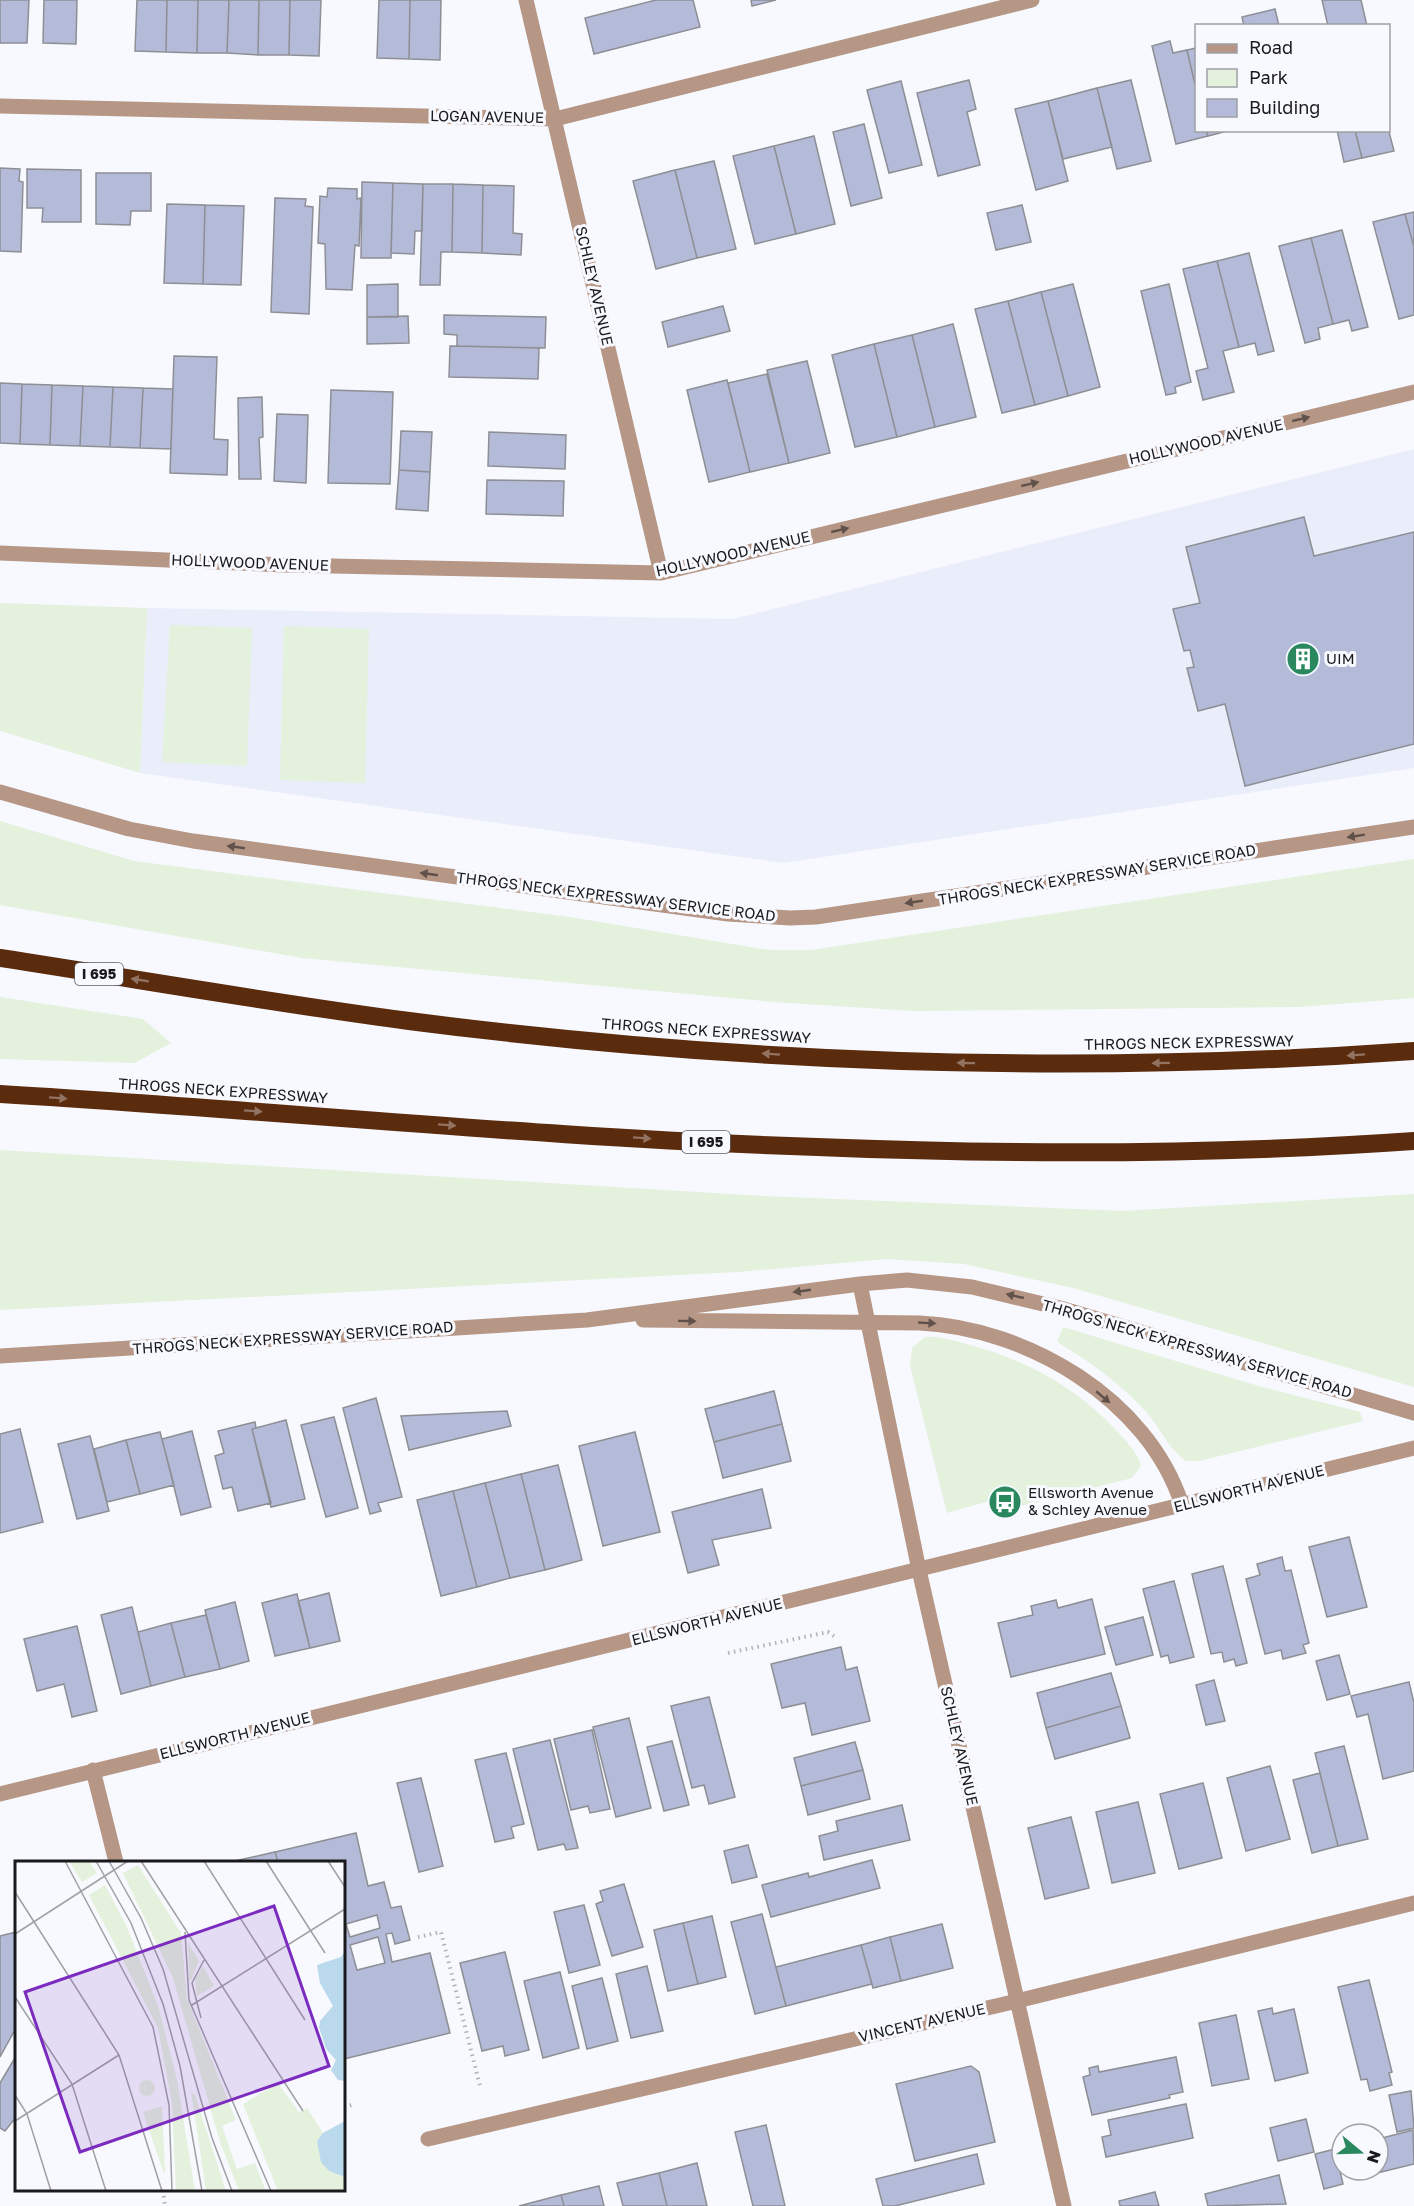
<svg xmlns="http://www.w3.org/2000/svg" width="1414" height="2206" font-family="'Golos Text',sans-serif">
	<rect width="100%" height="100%" fill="#f7f9ff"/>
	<path fill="#eaeefb" d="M1414 449V768L783 863 140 773 147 608 733 619Z"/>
	<path fill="#e3f1dd" d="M0 603 147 608 140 773 0 731Z
		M170 625 252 628 247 766 162 762Z
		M284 626 369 629 365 783 280 780Z
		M0 821 134 861 570 917 769 950H811L1414 859V998L1299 1007 913 1011 774 1002 302 958 0 905Z
		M0 997 143 1019 171 1043 135 1063 0 1059Z
		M0 1150 764 1196 1123 1211 1414 1194V1387L1073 1288 964 1264 887 1259 738 1272 0 1310Z
		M1063 1327 1262 1387 1360 1412 1363 1421 1199 1461H1186C1169 1450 1161 1429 1148 1414 1122 1385 1091 1362 1057 1342Z
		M925 1337C940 1336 955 1341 970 1345 1026 1360 1075 1387 1115 1429 1125 1440 1138 1452 1141 1466L1132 1478 1014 1508 1010 1495 947 1513 910 1366 912 1348Z"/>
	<path fill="#b3bbd8" stroke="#8e8f95" stroke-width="1.5" fill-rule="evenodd" d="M0 0H29L27 43H0Z
		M44 0H77L76 44 43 43Z
		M137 0H167L166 52 135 51Z
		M167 0H198L197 53 166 52Z
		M198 0H229L227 53H197Z
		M229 0H259L258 55 227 53Z
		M259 0H290L289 55H258Z
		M290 0H321L319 56 289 55Z
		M379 0H410L409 59 377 58Z
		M410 0H441L440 60 409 59Z
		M656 0H693L700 27 594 54 585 18Z
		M751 0H776L752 6Z
		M1322 0H1361L1367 26H1328Z
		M1275 9 1279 26H1244L1242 17Z
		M1170 41 1173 53 1187 50 1196 89V130H1206L1208 136 1176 144 1152 46Z
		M1196 48V89L1187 50Z
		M969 80 976 109 967 112 980 165 938 176 917 93Z
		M1131 80 1151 161 1117 169 1097 88Z
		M901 81 922 165 889 173 867 90Z
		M1097 88 1112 147 1063 159 1048 101Z
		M1048 101 1068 181 1036 190 1015 109Z
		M864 124 882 198 851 206 833 132Z
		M1388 128 1394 151 1362 158 1355 130H1388Z
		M1206 130H1231L1208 136Z
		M1337 130H1355L1362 158 1344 162Z
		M814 136 835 224 796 234 774 146Z
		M774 146 796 234 755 244 733 156Z
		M714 161 736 249 697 258 675 170Z
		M0 168 20 169 19 181 23 182 21 252 0 251Z
		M27 169 81 170V222H42L43 208H27Z
		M675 170 697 258 656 269 633 181Z
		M96 173H151V211H131L130 225 96 224Z
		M362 182 393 183 391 258H361Z
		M393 183 423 184 422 231H415L414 254 391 253Z
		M423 184H453L452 252H441L440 285H420Z
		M453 184 483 185 482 253 452 252Z
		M483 185 514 186 513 233 522 234 521 255 482 253Z
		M328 188 357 189V199L361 198 359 246 355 245 352 290 326 289 325 244 318 243 320 196 327 197Z
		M275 198 306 199 305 206 313 207 309 314 271 312Z
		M167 204 205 205 203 284 164 283Z
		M205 205 244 206 241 285 203 284Z
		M1022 205 1031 242 996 250 987 213Z
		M1414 212V247L1405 214Z
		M1405 214 1414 247V315L1399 319 1373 222Z
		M1342 230 1368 327 1352 331 1349 320 1333 324 1311 238Z
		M1311 238 1333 324 1318 328 1320 339 1305 343 1279 246Z
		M1249 253 1274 351 1258 355 1255 343 1239 347 1217 261Z
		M1217 261 1239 347 1223 351 1234 392 1203 400 1196 371 1208 368 1183 269Z
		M398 284V317H367V285Z
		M1073 284 1100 387 1068 396 1041 292Z
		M1169 284 1191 382 1175 387 1176 393 1166 395 1141 291Z
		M1041 292 1068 396 1035 405 1008 301Z
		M1008 301 1035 405 1002 413 975 309Z
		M723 306 730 331 668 347 662 322Z
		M444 315 546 317 545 348 457 346V335L444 334Z
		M408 316 409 343 367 344V317Z
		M953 324 976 417 935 427 912 335Z
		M912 335 935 427 897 437 874 344Z
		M874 344 897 437 855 447 832 355Z
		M450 346 539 348 538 379 449 377Z
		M174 356 217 357 214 439 228 440 227 475 170 473Z
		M807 361 830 453 789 463 767 370Z
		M767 374 789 463 750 472 728 383Z
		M727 380 750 472 709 482 687 390Z
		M0 383 22 384 20 444 0 443Z
		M22 384 52 385 50 445 20 444Z
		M52 385 83 386 80 446 50 445Z
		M83 386 113 387 110 447 80 446Z
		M113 387 143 388 140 448 110 447Z
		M143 388 173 389 171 449 140 448Z
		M331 390 393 392 390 484 328 483Z
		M262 397 263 437 259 438 261 479H239L238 398Z
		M277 414 308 415 306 483 274 481Z
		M401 431 432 432 430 472 399 470Z
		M489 432 566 435 565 469 488 466Z
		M399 470 430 472 428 511 396 509Z
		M487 480 564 481 563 516 486 514Z
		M1304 517 1314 556 1414 532V744L1245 786 1225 704 1198 711 1187 668 1194 667 1190 650 1184 651 1173 609 1200 603 1186 547Z
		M774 1391 782 1424 714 1442 705 1409Z
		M376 1398 402 1497 378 1503 381 1511 370 1514 343 1408Z
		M507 1411 511 1426 409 1450 401 1416Z
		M334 1417 358 1508 326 1517 301 1425Z
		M286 1420 305 1499 271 1507 252 1429Z
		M255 1422 256 1428 252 1429 271 1503 238 1511 232 1487 223 1489 215 1456 224 1453 218 1431Z
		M782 1424 791 1461 723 1478 714 1442Z
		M20 1429 43 1522 0 1533V1434Z
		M192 1431 211 1507 181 1515 162 1439Z
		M160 1432 174 1485 140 1494 126 1440Z
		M635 1432 660 1532 603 1546 579 1446Z
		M90 1436 109 1511 77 1519 58 1444Z
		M126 1440 140 1494 107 1502 94 1449Z
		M558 1465 582 1560 545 1570 521 1474Z
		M521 1474 545 1570 510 1578 485 1483Z
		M485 1483 510 1578 477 1587 453 1491Z
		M762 1489 771 1528 712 1540 719 1565 688 1573 672 1512Z
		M453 1491 477 1587 441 1596 417 1500Z
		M1349 1537 1367 1607 1327 1617 1309 1547Z
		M1282 1557 1285 1571 1291 1570 1309 1643 1303 1645 1306 1653 1283 1659 1281 1650 1265 1654 1246 1579 1260 1575 1257 1564Z
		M1223 1566 1247 1663 1236 1666 1234 1659 1224 1662 1222 1652 1211 1654 1192 1574Z
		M1174 1581 1194 1657 1170 1663 1168 1655 1161 1657 1143 1589Z
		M329 1593 340 1641 310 1648 298 1601Z
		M297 1594 310 1648 275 1656 262 1603Z
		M1092 1599 1105 1654 1011 1677 998 1623 1033 1615 1031 1606 1056 1600 1058 1608Z
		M235 1602 249 1661 220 1669 205 1610Z
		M132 1607 151 1686 121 1694 101 1615Z
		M206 1615 220 1669 185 1677 171 1623Z
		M1143 1617 1153 1655 1116 1665 1105 1627Z
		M171 1623 185 1677 151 1686 138 1632Z
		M77 1626 97 1711 72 1717 64 1684 37 1691 24 1639Z
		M841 1647 846 1670 857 1667 870 1721 812 1735 805 1703 782 1708 771 1664Z
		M1339 1655 1350 1694 1327 1700 1316 1661Z
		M1111 1673 1121 1706 1046 1728 1037 1693Z
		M1214 1680 1225 1721 1206 1725 1196 1685Z
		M1409 1682 1414 1703V1771L1383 1779 1368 1714 1357 1717 1351 1696Z
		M709 1697 735 1797 709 1804 704 1785 692 1788 671 1706Z
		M1121 1706 1130 1738 1055 1759 1046 1728Z
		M629 1718 651 1808 616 1817 593 1727Z
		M592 1730 610 1809 590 1813 588 1806 571 1810 554 1739Z
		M550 1740 578 1848 566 1850 564 1844 538 1850 513 1749Z
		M672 1741 689 1805 664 1811 647 1747Z
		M855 1742 863 1770 801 1786 794 1758Z
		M1344 1746 1368 1839 1338 1846 1315 1753Z
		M506 1753 524 1824 511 1827 514 1838 495 1842 475 1760Z
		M1270 1766 1290 1839 1246 1851 1227 1778Z
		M863 1770 870 1799 808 1815 801 1786Z
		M1320 1773 1338 1846 1312 1853 1293 1780Z
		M421 1778 443 1866 419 1872 397 1783Z
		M1203 1783 1222 1858 1179 1869 1160 1794Z
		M1138 1802 1155 1873 1112 1883 1096 1812Z
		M902 1805 910 1840 824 1860 819 1836 838 1831 836 1821Z
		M1071 1817 1089 1888 1045 1899 1028 1828Z
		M356 1833 368 1886 384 1882 391 1908 401 1906 410 1940 395 1944 392 1933 386 1934 392 1962 430 1953 450 2033 344 2059V1862H278L275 1852ZM377 1915 380 1928 350 1937 346 1924ZM378 1937 385 1963 357 1970 350 1945Z
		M748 1845 757 1877 732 1883 724 1851Z
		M275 1852 278 1862H230Z
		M872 1860 880 1888 771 1917 762 1885 808 1873 809 1877Z
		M624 1884 643 1947 612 1956 596 1904 603 1901 600 1891Z
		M584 1905 600 1965 569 1973 554 1912Z
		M762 1914 786 2006 755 2014 731 1922Z
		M712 1916 726 1977 698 1984 683 1923Z
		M683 1923 698 1984 668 1991 654 1930Z
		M942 1924 953 1968 901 1981 890 1937Z
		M16 1932V2028L0 2057V1936Z
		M890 1937 901 1981 873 1988 861 1945Z
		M861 1945 872 1984 786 2006 776 1967Z
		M505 1952 529 2050 505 2056 503 2046 482 2051 460 1963Z
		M647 1966 663 2031 631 2038 616 1974Z
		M560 1972 579 2048 543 2058 524 1981Z
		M602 1978 618 2041 587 2049 572 1986Z
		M1369 1980 1392 2072 1389 2073 1392 2085 1370 2091 1367 2079 1361 2080 1338 1987Z
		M1272 2008 1273 2014 1294 2009 1308 2073 1275 2081 1258 2011Z
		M1236 2015 1249 2079 1212 2086 1199 2023Z
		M16 2056V2117L5 2131 0 2128V2083Z
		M1176 2057 1183 2092 1169 2095 1170 2098 1092 2115 1083 2077 1090 2075 1089 2068 1098 2066 1099 2072Z
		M971 2066 979 2072 995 2142 915 2161 896 2084Z
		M1411 2091 1414 2128 1397 2132 1389 2095Z
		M1186 2104 1193 2138 1106 2157 1102 2137 1111 2135 1108 2120Z
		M1306 2119 1314 2152 1278 2161 1270 2128Z
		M766 2125 785 2206H753L735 2132Z
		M1413 2130 1414 2164 1377 2173 1378 2139Z
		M1335 2149 1343 2184 1324 2189 1315 2154Z
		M977 2154 984 2184 895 2206H883L876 2179Z
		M697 2163 707 2206H667L659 2173Z
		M659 2173 667 2206H623L617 2183Z
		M1279 2175 1286 2204 1208 2206 1205 2194Z
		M599 2186 604 2206H564L561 2195Z
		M1155 2192 1159 2206H1120L1119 2201Z
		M561 2195 564 2206H519Z"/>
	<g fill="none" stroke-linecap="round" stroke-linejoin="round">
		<path stroke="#b0b2b6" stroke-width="4" stroke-dasharray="1.5 4.5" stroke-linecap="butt" d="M728 1653 828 1632 834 1636
			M418 1937 441 1932 480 2086
			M344 2107 352 2105
			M163 2190 165 2206"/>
		<path stroke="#b69685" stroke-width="15" d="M526 0 661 573
			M0 106 555 119 1032 0
			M0 553 285 565 661 573 1414 392
			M0 792 129 829 193 841 728 914 790 918 816 917 1414 827
			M860 1284 919 1570 1064 2206
			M643 1320 920 1323C1027 1328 1148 1399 1182 1505
			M0 1356 587 1320 860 1284 907 1280 972 1287 1060 1308 1414 1413
			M93 1770 116 1862
			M0 1794 1414 1448
			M428 2139 1017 2001 1414 1903"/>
		<path stroke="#5b2b0d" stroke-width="18" d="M0 958C136 979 273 1003 409 1021 742 1064 1079 1075 1414 1051
			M0 1094C272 1110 544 1138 817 1147 1016 1155 1215 1155 1414 1141"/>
	</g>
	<defs><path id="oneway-solid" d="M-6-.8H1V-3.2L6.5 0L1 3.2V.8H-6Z" transform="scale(1.5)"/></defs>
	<g fill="#60524b">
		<use href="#oneway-solid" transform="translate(1301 419) rotate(-13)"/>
		<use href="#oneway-solid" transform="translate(1030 484) rotate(-13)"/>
		<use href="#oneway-solid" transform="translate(840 530) rotate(-13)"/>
		<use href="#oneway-solid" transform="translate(1356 836) rotate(171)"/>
		<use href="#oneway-solid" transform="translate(236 847) rotate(-172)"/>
		<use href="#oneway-solid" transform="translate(429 874) rotate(-172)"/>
		<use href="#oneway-solid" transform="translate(914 902) rotate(171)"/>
		<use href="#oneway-solid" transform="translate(802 1291) rotate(172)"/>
		<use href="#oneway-solid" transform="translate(1015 1296) rotate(-167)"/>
		<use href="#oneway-solid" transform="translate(687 1321) rotate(1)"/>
		<use href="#oneway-solid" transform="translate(927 1323) rotate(3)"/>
		<use href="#oneway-solid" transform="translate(1103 1397) rotate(40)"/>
	</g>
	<g fill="#927362">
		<use href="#oneway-solid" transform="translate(140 980) rotate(-171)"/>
		<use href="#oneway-solid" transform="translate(771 1054) rotate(-176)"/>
		<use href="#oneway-solid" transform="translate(1356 1055) rotate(176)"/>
		<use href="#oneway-solid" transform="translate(966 1063) rotate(-179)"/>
		<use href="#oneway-solid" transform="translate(1161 1063) rotate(179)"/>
		<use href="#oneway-solid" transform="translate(58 1098) rotate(4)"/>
		<use href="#oneway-solid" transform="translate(253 1111) rotate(4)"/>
		<use href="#oneway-solid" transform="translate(447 1125) rotate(4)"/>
		<use href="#oneway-solid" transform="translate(642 1138) rotate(4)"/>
	</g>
	<defs>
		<g id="building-disc" transform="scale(1.725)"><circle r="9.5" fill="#2a885f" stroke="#f7f9ff"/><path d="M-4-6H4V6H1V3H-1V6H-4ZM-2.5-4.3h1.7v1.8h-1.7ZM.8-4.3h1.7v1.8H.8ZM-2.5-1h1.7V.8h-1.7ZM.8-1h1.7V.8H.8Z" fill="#fff"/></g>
		<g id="bus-disc" transform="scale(1.725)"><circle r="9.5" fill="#2a885f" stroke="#f7f9ff"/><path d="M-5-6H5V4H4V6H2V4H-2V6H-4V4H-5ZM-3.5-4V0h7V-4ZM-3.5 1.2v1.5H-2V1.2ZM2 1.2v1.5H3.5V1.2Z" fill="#fff"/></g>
	</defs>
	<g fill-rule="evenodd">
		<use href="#building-disc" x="1303" y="659"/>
		<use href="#bus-disc" x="1005" y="1502"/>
	</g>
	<g text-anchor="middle" stroke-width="6" stroke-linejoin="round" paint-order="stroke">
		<g fill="#f7f9ff" stroke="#5c5d60" stroke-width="1.5">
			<rect x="75" y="963" width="48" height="22" rx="4.5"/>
			<rect x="682" y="1131" width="48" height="22" rx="4.5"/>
		</g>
		<g font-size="14" font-weight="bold" fill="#1a1a1c">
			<text x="99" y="979">I 695</text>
			<text x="706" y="1147">I 695</text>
		</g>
		<g font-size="15" fill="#1a1a1c" stroke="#f7f9ff">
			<text transform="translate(487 117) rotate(1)" y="5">LOGAN AVENUE</text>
			<text transform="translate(594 286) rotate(77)" y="5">SCHLEY AVENUE</text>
			<text transform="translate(1206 442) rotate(-13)" y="5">HOLLYWOOD AVENUE</text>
			<text transform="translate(733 554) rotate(-13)" y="5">HOLLYWOOD AVENUE</text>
			<text transform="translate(250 563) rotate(2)" y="5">HOLLYWOOD AVENUE</text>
			<text transform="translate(1097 875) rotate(-9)" y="5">THROGS NECK EXPRESSWAY SERVICE ROAD</text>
			<text transform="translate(616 897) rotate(7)" y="5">THROGS NECK EXPRESSWAY SERVICE ROAD</text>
			<text transform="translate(706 1031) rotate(4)" y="5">THROGS NECK EXPRESSWAY</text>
			<text transform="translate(1189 1043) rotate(-1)" y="5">THROGS NECK EXPRESSWAY</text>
			<text transform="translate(223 1091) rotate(4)" y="5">THROGS NECK EXPRESSWAY</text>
			<text transform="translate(293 1338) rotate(-4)" y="5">THROGS NECK EXPRESSWAY SERVICE ROAD</text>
			<text transform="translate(1197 1349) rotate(16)" y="5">THROGS NECK EXPRESSWAY SERVICE ROAD</text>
			<text transform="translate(1249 1489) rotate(-14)" y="5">ELLSWORTH AVENUE</text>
			<text transform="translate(707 1622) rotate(-14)" y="5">ELLSWORTH AVENUE</text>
			<text transform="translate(235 1736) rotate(-14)" y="5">ELLSWORTH AVENUE</text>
			<text transform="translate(959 1746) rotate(77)" y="5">SCHLEY AVENUE</text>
			<text transform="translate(922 2023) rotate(-13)" y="5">VINCENT AVENUE</text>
		</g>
		<g font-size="15" fill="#1a1a1c" stroke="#f7f9ff" text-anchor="start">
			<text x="1326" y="664">UIM</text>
			<text x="1028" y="1498">Ellsworth Avenue<tspan x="1028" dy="17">&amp; Schley Avenue</tspan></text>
		</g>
	</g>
	<g transform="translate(15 1861)">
		<rect width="330" height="330" fill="#f7f9ff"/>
		<path d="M54 0H74L82 12 67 21ZM123 4 166 72 172 138 221 259 207 265 222 308 240 302 251 330H224L205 281 158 117 108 12ZM90 24 112 66 144 148 162 219 180 330H161L157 242 143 167 74 34ZM173 82 184 100 176 119H174ZM188 105 199 125 182 135 180 118ZM124 227a8 8 0 1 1 16 0a8 8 0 1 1-16 0ZM263 222 284 251 292 247 308 272 302 280 314 310 330 316V330H263L228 243ZM176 231 180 234 211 330H191ZM147 245 150 310 149 313 128 251Z" fill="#e3f1dd"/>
		<path d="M330 90V220L323 219 316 209 321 199 311 188 304 166 305 160 318 145 305 122 302 104 326 96ZM330 260V316L314 310 306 301 302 280 308 272Z" fill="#bad9ec"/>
		<path fill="none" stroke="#9fa0a4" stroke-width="1.5" d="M50 0 138 166 154 244 157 330M81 0 116 62 148 143 165 205 187 330M94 0 126 57 148 108 197 277 217 330M126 0 288 250M189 0 290 159M251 0 310 92M313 0 330 26M0 31 104 194 147 330M170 71 174 139 256 330M0 73 113 0M0 136 57 223 91 330M177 144 330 48M186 157 177 122 189 99M0 234 12 253 36 330M0 260 104 194"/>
		<path fill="#7b2cbf" fill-opacity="0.15" stroke="#7b2cbf" stroke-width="3" d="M259 45 314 205 65 291 10 131Z"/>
		<rect width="330" height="330" fill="none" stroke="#1a1a1c" stroke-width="3"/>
	</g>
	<rect x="1195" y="24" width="195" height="108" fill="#f7f9ff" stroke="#9fa0a4" stroke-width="1.5"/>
	<rect x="1207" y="44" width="30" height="9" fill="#b69685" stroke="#9fa0a4" stroke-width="1.5"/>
	<text x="1249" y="54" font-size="18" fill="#1a1a1c">Road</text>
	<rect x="1207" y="69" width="30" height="18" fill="#e3f1dd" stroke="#9fa0a4" stroke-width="1.5"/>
	<text x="1249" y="84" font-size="18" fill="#1a1a1c">Park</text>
	<rect x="1207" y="99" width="30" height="18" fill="#b3bbd8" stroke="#9fa0a4" stroke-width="1.5"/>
	<text x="1249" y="114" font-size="18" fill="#1a1a1c">Building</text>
	<g transform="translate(1360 2152) rotate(109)"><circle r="28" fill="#f7f9ff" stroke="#9fa0a4" stroke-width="1.5"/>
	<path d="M0-4.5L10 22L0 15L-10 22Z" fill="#2a885f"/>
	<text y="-9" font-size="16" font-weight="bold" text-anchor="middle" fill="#1a1a1c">N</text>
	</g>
</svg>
